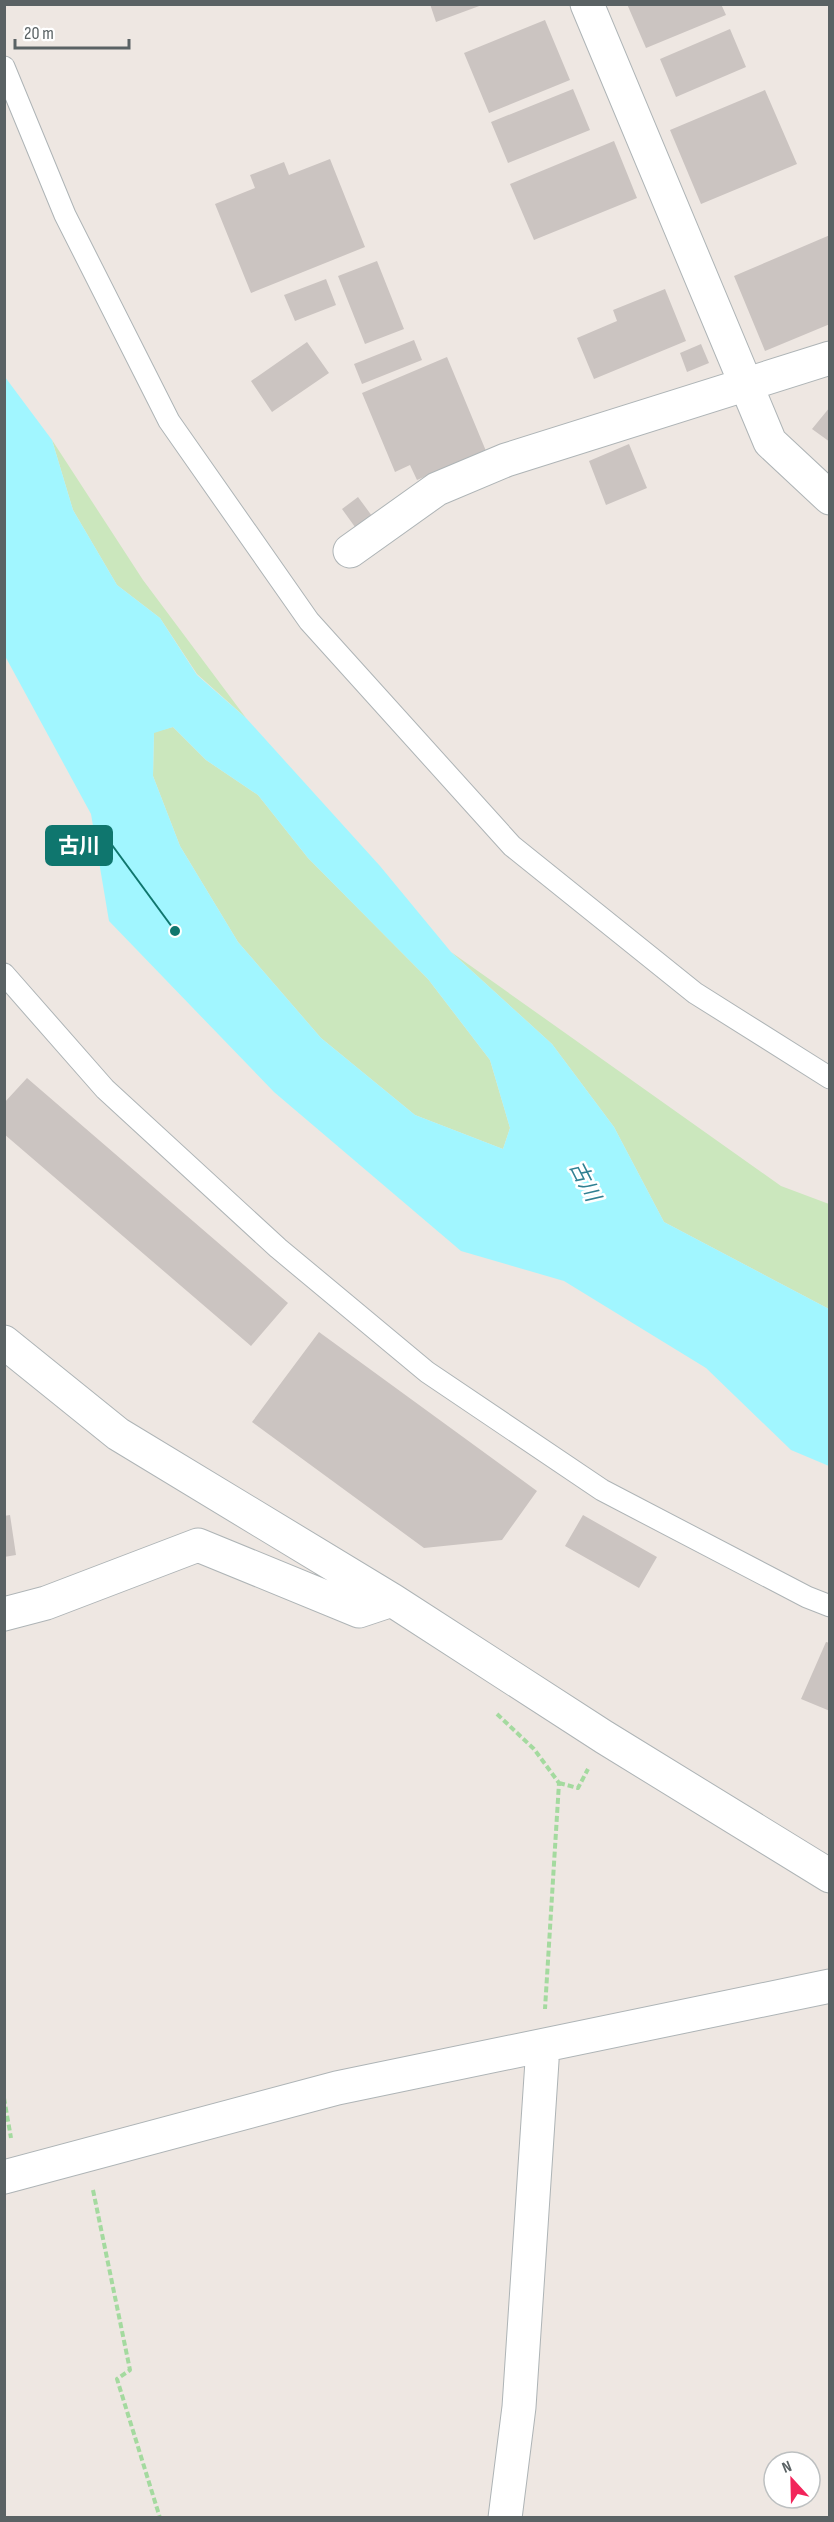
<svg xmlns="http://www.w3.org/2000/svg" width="834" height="2522" font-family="'Sofia Sans Condensed','Noto Sans JP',sans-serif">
	<rect width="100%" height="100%" fill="#eee7e2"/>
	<path fill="#cbe7bd" d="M52 440 143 580 246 718 197 674 160 618 117 585 73 510Z
		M173 727 206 760 258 795 308 858 428 979 490 1060 510 1128 503 1149 415 1115 321 1038 238 942 180 846 153 776 154 732Z
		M451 952 781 1186 829 1204V1309L664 1222 614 1127 552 1044Z"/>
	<path fill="#a1f6ff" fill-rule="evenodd" d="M5 377 52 440 73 510 117 585 160 618 197 675 246 718 380 866 451 952 552 1044 614 1127 664 1222 829 1309V1466L791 1450 706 1368 564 1281 461 1251 274 1092 109 921 91 814 5 656ZM173 727 206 760 258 795 308 858 428 979 490 1060 510 1128 503 1149 415 1115 321 1038 238 942 180 846 153 776 154 733Z"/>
	<path fill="#cbc4c1" d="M430 4H482V5L436 22Z
		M627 4H721L726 15 646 48Z
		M545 20 570 80 489 113 464 53Z
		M730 29 746 67 676 97 660 59Z
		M573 89 590 130 508 163 491 122Z
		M765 90 797 164 701 204 670 130Z
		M614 141 637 198 534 240 510 184Z
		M330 159 365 247 251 293 215 204 255 188 250 175 284 162 289 175Z
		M830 235V324L765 351 734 276Z
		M377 261 404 329 365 344 338 276Z
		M326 279 336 305 295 321 284 295Z
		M665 289 686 341 594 379 577 338 617 321 613 310Z
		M414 340 422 360 362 384 354 364Z
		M307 342 329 373 272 412 251 381Z
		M701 344 709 363 687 372 680 353Z
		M447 357 486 451 417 480 410 465 395 472 362 393Z
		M830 407V442L812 429Z
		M629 444 647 488 606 505 589 461Z
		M358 497 372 516 355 527 342 509Z
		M27 1078 288 1303 251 1346 4 1134V1103Z
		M319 1332 537 1491 502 1540 424 1548 252 1422Z
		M10 1515 16 1555 4 1557V1516Z
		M583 1515 657 1557 639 1588 565 1546Z
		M826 1642 830 1643V1711L801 1699Z"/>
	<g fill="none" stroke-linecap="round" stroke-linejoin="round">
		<g stroke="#aeb4b6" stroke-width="23">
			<path id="lane" d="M4 67 65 215 169 421 309 621 512 846 695 993 830 1078
				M4 974 105 1089 278 1248 427 1372 602 1490 807 1597 830 1606"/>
		</g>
		<g stroke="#aeb4b6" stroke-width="35">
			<path id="street" d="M587 4 770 442 830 498
				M350 551 437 489 506 460 830 358
				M4 1342 118 1434 392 1600 604 1737 830 1876
				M4 1614 46 1603 198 1545 359 1611 392 1600
				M4 2177 337 2088 830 1986
				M505 2518 519 2407 543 2046"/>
		</g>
		<path stroke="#a4da9f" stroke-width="4" stroke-dasharray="6 3" stroke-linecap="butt" d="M497 1714 534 1749 559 1783 545 2009
			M559 1783 578 1788 588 1769
			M4 2098 11 2138
			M93 2190 130 2370 117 2379 160 2518"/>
		<use href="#lane" stroke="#fff" stroke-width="21"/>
		<use href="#street" stroke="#fff" stroke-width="33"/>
	</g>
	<g text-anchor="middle" stroke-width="5" stroke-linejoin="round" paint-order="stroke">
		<g font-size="21" font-style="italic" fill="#308092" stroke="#fff">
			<text transform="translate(585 1181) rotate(63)" y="7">古川</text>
		</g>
	</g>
	<path fill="none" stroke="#0f766e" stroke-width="2" d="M175 931L112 845"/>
	<circle fill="#0f766e" stroke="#fff" stroke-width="2" cx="175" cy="931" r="6"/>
	<rect fill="#0f766e" stroke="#0f766e" stroke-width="2" x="46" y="826" width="66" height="39" rx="6"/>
	<g font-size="21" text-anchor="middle" font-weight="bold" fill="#fff">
		<text x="79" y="853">古川</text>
	</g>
	<rect width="834" height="2522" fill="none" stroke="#5a6264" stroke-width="12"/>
	<g transform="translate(792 2480) rotate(338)"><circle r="28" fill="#ffffff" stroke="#bdc0c1" stroke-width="1.5"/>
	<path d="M0-4.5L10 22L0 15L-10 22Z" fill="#f2245a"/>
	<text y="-9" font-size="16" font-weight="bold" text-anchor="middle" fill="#5a6264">N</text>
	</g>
	<path d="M15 39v9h114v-9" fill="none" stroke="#5a6264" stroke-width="3"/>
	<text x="24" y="39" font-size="18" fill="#5a6264" stroke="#ffffff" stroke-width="4.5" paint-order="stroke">20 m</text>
</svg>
